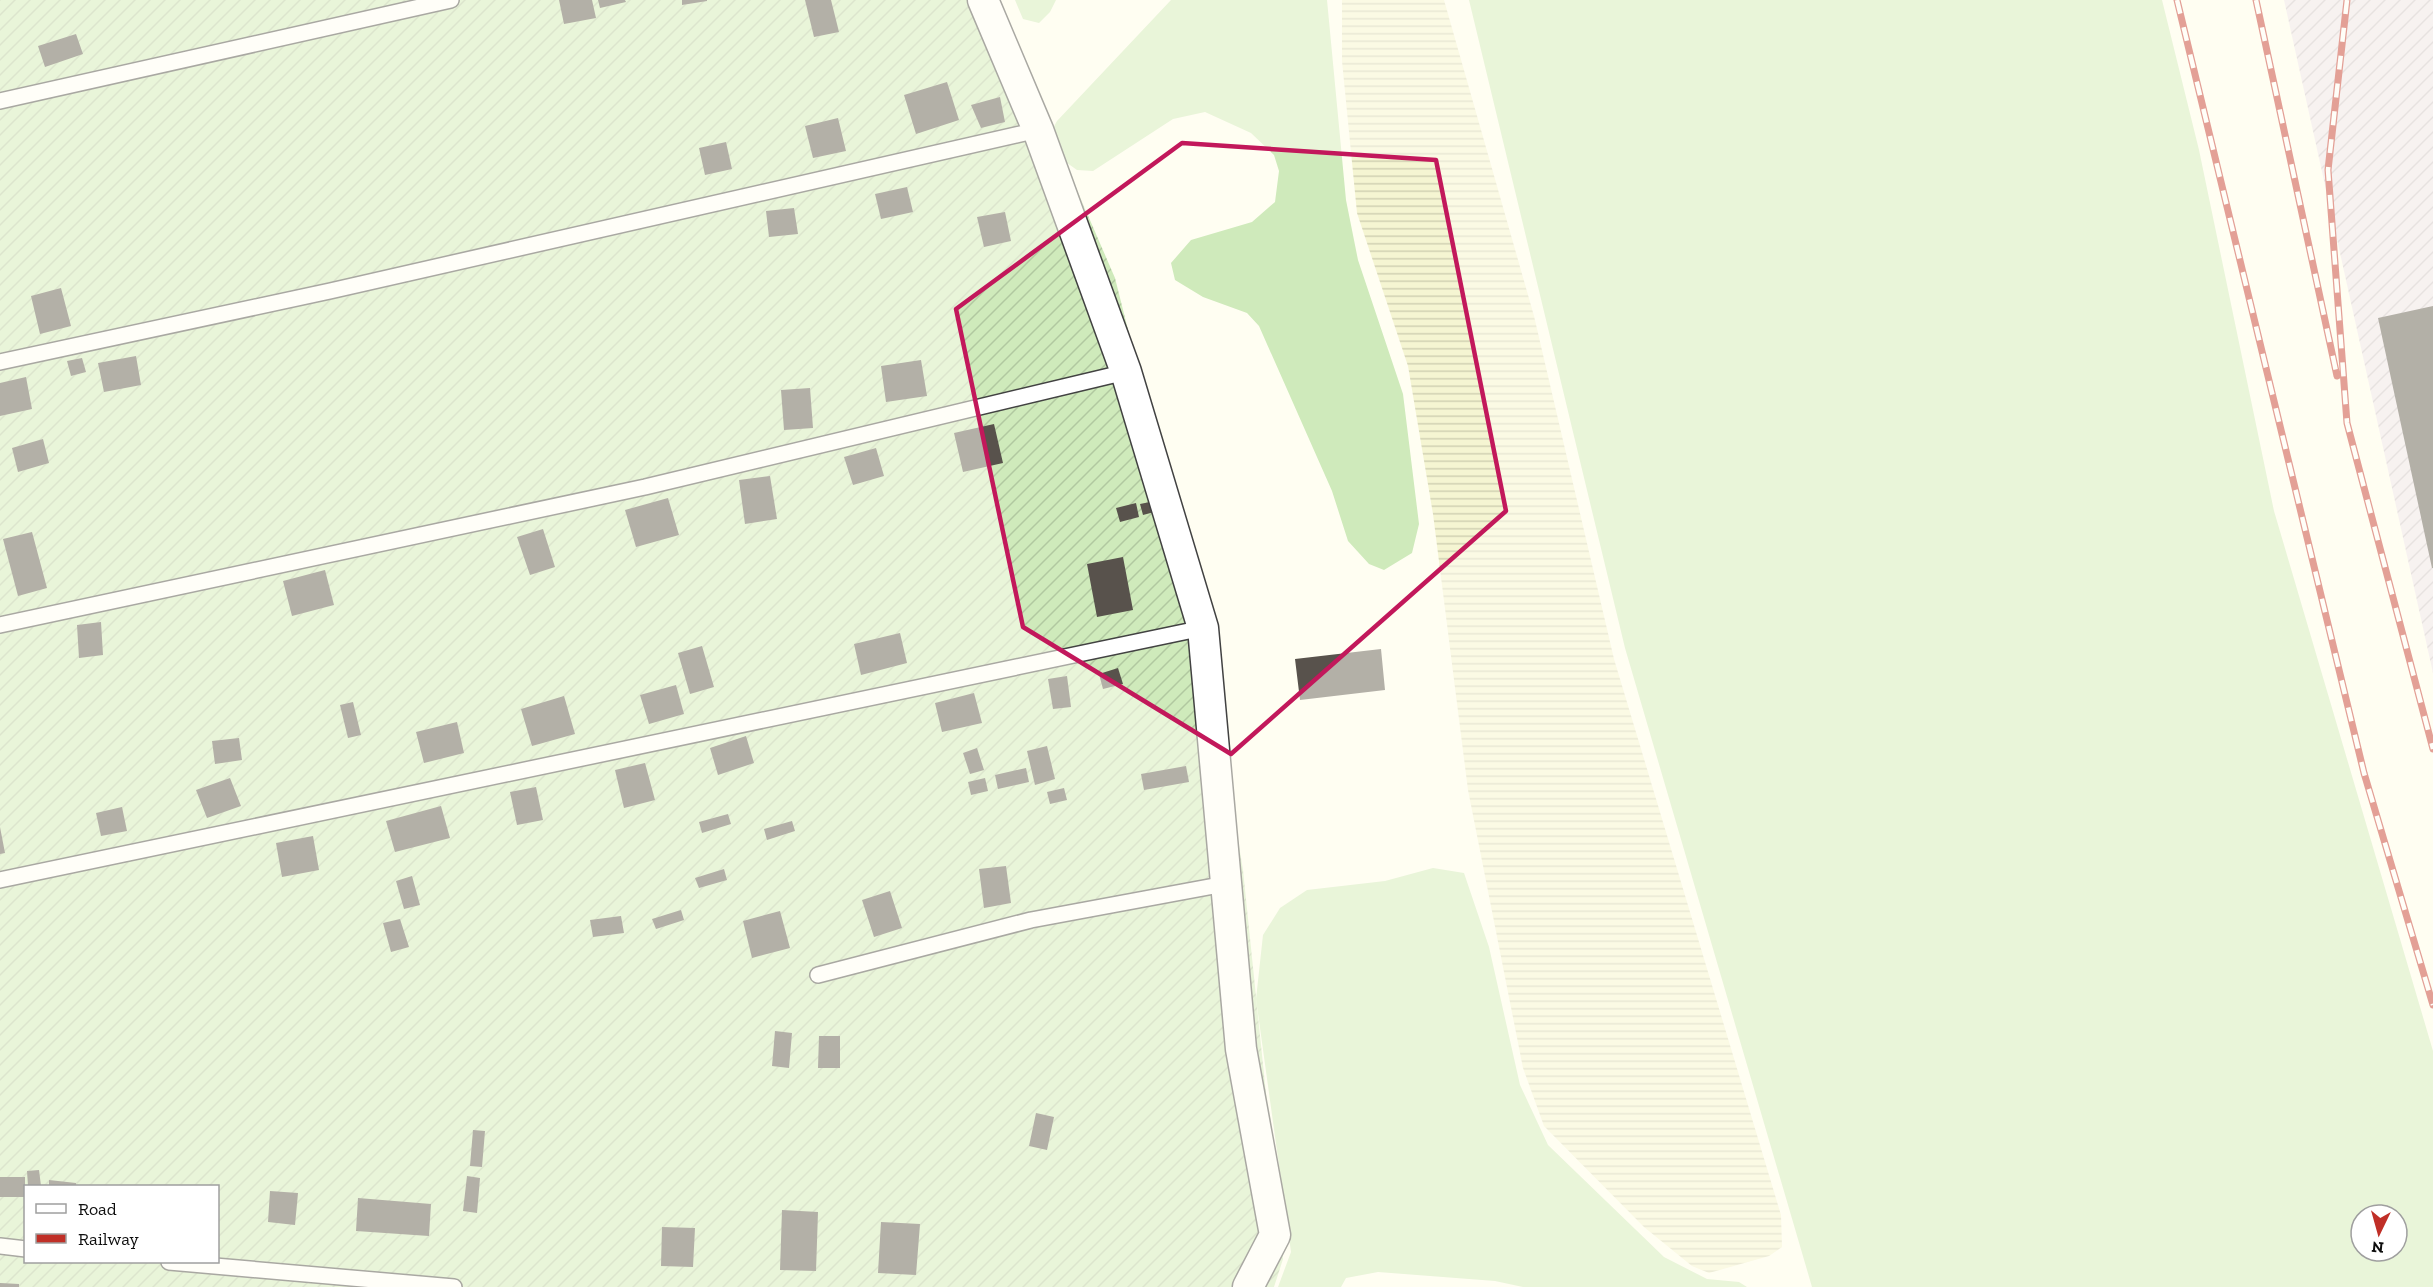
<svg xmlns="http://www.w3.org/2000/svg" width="2433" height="1287" font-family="'Zilla Slab',serif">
	<defs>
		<pattern id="industrial-furrows" width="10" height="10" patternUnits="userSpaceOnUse" patternTransform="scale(1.5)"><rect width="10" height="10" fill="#eee4ee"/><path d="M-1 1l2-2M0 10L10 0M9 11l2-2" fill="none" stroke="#cbc2cb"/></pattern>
		<pattern id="farmland-rules" width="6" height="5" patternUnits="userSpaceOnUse" patternTransform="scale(1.5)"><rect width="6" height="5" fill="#f5f5d2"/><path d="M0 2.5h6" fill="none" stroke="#d1d1b3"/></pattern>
		<pattern id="garden-furrows" width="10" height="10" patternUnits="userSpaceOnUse" patternTransform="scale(1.5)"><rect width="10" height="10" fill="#cfeabb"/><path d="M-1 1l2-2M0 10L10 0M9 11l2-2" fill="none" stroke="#b1c8a0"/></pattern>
	</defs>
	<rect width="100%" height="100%" fill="#fffef2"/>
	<path fill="url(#industrial-furrows)" d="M2284 0H2433V673Z"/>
	<path fill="url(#farmland-rules)" d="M1342 0H1444L1534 316 1614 659 1781 1215 1782 1247 1769 1256 1709 1273 1692 1266 1644 1227 1544 1126 1523 1068 1468 790 1433 514 1408 366 1357 213 1342 61Z"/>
	<path fill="#cfeabb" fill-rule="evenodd" d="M1015 0H1056L1050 12 1039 23 1023 19Z
		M1171 0H1327L1346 200 1358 260 1403 394 1419 524 1412 553 1384 570 1369 564 1348 541 1332 491 1259 326 1247 313 1203 297 1175 280 1171 263 1191 240 1252 222 1275 202 1279 171 1274 155 1251 133 1205 112 1173 119 1093 171 1077 170 1050 151 1049 135 1057 121Z
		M1469 0H2162L2199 150 2274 511 2433 1051V1287H1812L1625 648ZM2361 1215H2397V1251H2361Z
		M1433 868 1464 873 1489 947 1520 1085 1548 1145 1664 1257 1707 1279 1739 1282 1747 1287H1523L1495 1281 1378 1272 1346 1278 1341 1287H1278L1291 1252 1256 999 1263 935 1280 908 1307 890 1385 881Z"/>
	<path fill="url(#garden-furrows)" fill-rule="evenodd" d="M0 0H995L1115 278 1203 628 1243 870 1283 1259 1274 1287H0ZM26 1186H218V1262H26Z"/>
	<path fill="#58524c" d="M559 0H592L596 18 564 24Z
		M598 0H625L626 2 600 8Z
		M682 0H707V1L682 5Z
		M805 0H831L839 32 814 37Z
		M76 34 83 54 45 67 38 46Z
		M947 82 959 120 916 134 904 95Z
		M1000 97 1005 122 981 128 971 105Z
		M838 118 846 151 813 158 805 126Z
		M726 142 732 169 705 175 699 148Z
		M907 187 913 212 881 219 875 194Z
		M794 208 798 234 769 237 766 211Z
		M1005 212 1011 241 984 247 977 217Z
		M61 288 71 326 40 334 31 296Z
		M2433 306V568H2432L2378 318Z
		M136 356 141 385 104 392 98 363Z
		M82 358 86 372 71 376 67 361Z
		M921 360 927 396 886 402 881 366Z
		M26 377 32 409 0 416V383Z
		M810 388 813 428 784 430 781 390Z
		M994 424 1003 463 963 472 954 433Z
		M43 439 49 463 18 472 12 448Z
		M876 448 884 476 853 485 844 457Z
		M770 476 777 519 745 524 739 480Z
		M668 498 679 535 636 547 625 510Z
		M1155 501 1158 511 1143 515 1140 504Z
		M1136 503 1139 517 1120 522 1116 508Z
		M543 529 555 567 530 575 517 537Z
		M32 532 47 588 18 596 3 539Z
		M1123 557 1133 610 1097 617 1087 564Z
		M325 570 334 605 292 616 283 581Z
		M101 622 103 655 79 658 77 625Z
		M900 633 907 663 861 675 854 644Z
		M702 646 714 687 690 694 678 653Z
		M1381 649 1385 690 1300 700 1295 659Z
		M1118 668 1123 684 1103 689 1099 674Z
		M1067 676 1071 707 1053 709 1048 679Z
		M676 685 684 714 649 724 640 695Z
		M974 693 982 723 942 732 935 703Z
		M564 696 575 734 532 746 521 709Z
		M353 702 361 735 348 738 340 705Z
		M457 722 464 753 424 763 416 732Z
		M746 736 754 763 718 775 710 748Z
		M239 738 242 760 215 764 212 741Z
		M1047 746 1055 779 1035 785 1027 751Z
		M977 748 984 770 970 774 963 753Z
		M645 763 655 800 624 808 615 770Z
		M1186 766 1189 782 1144 790 1141 774Z
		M1026 768 1029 782 998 789 995 775Z
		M230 778 241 806 207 818 196 790Z
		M985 778 988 791 971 795 968 782Z
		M536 787 543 820 517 825 510 792Z
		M1064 788 1067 800 1050 804 1047 792Z
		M441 806 450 838 395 852 386 821Z
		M122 807 127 831 101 836 96 813Z
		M728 814 731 824 702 833 699 822Z
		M792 821 795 831 767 840 764 829Z
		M0 827 5 853 0 854Z
		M313 836 319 870 282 877 276 843Z
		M1006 866 1011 903 984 908 979 869Z
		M724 869 727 880 699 888 695 878Z
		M412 876 420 905 404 909 396 881Z
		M890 891 902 928 874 937 862 900Z
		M681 910 684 920 656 929 652 919Z
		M780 911 790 948 752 958 743 921Z
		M621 916 624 933 593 937 590 920Z
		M400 919 409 947 391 952 383 923Z
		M775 1031 792 1033 789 1068 772 1066Z
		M819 1036H840V1068H818Z
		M1036 1113 1054 1117 1047 1150 1029 1146Z
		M473 1130 485 1131 482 1167 470 1166Z
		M39 1170 41 1186H28L27 1171Z
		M467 1176 480 1178 477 1213 463 1211Z
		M0 1177H25V1197H0Z
		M49 1180 76 1183V1186H49Z
		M270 1191 298 1193 295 1225 268 1222Z
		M358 1198 431 1204 429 1236 356 1231Z
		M782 1210 818 1212 816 1271 780 1270Z
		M881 1222 920 1224 916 1275 878 1273Z
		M662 1227 695 1228 693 1267 661 1266Z
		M0 1283 19 1284V1287H0Z"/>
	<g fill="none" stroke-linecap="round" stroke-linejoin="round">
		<g stroke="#424242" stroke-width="18">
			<path id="service" d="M0 101 451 0
				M0 362 330 291 1038 130
				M0 625 645 487 1126 372
				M0 880 1203 628
				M818 975 1031 920 1225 884
				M0 1246 26 1249
				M169 1262 454 1287"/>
		</g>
		<g stroke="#424242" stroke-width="33">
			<path id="minor" d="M983 0 1038 130 1126 372 1203 628 1241 1049 1275 1235 1248 1287"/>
		</g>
		<use href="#service" stroke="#fff" stroke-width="15"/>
		<use href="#minor" stroke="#fff" stroke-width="30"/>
		<g stroke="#c02f27" stroke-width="7">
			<path id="rail" d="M2177 0 2364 773 2433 1005
				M2256 0 2337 376
				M2347 0 2328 170 2347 423 2433 749"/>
		</g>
		<use href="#rail" stroke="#fff" stroke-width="4.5" stroke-dasharray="14" stroke-linecap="butt"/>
	</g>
	<path d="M0 0H2433V1287H0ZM1182 143 1436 160 1506 511 1231 754 1023 627 956 309Z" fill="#fffef2" fill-opacity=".55" fill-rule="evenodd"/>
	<path fill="none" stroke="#c2185b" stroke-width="4.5" stroke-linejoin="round" d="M1182 143 1436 160 1506 511 1231 754 1023 627 956 309Z"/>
	<rect x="24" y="1185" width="195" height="78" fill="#ffffff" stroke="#9f9f9f" stroke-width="1.5"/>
	<rect x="36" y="1204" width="30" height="9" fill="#ffffff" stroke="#9f9f9f" stroke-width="1.5"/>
	<text x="78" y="1215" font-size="18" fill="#0f0f0f">Road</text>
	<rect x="36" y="1234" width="30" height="9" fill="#c02f27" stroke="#9f9f9f" stroke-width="1.5"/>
	<text x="78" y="1245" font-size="18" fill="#0f0f0f">Railway</text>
	<g transform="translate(2379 1233) rotate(185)"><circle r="28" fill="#ffffff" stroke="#9f9f9f" stroke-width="1.5"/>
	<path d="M0-4.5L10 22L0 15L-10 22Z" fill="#c02f27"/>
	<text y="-9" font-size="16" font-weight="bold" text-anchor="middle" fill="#0f0f0f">N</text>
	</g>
</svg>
